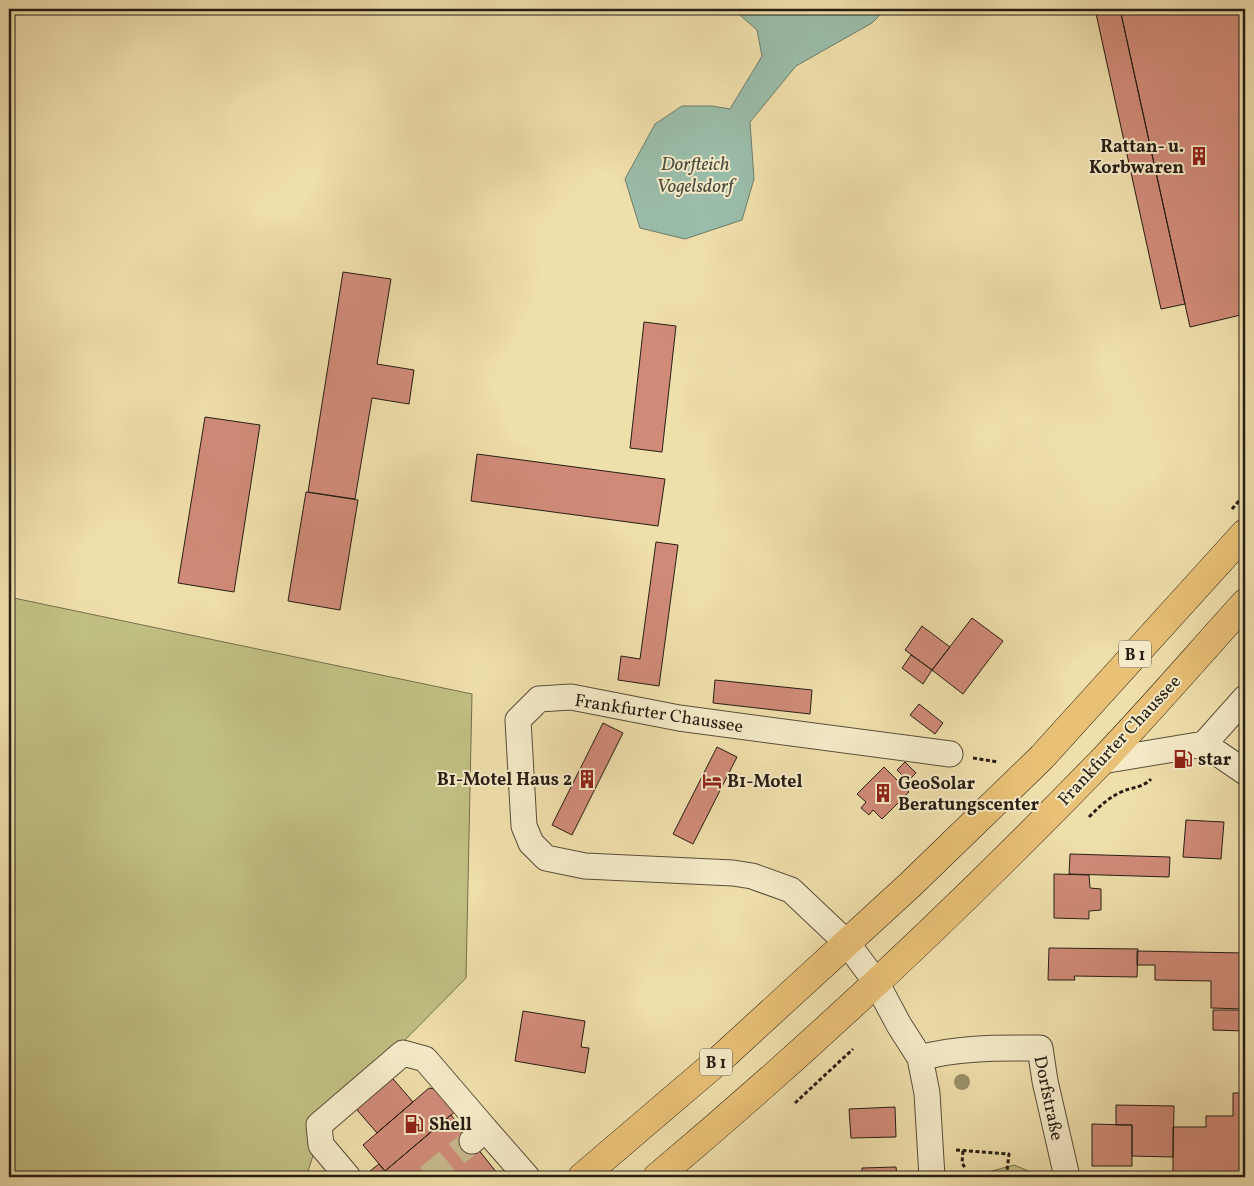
<svg xmlns="http://www.w3.org/2000/svg" width="1254" height="1186" font-family="Vollkorn,serif">
	<rect width="100%" height="100%" fill="#efdfab"/>
	<filter id="stains"><feTurbulence type="fractalNoise" baseFrequency=".004" numOctaves="4"/><feColorMatrix values="0 0 0 0 .2 0 0 0 0 .09 0 0 0 0 .02 0 0 0 .5 -.17"/></filter>
	<radialGradient id="worn" r=".72"><stop offset=".6" stop-color="#630" stop-opacity="0"/><stop offset="1" stop-color="#630" stop-opacity=".3"/></radialGradient>
	<path fill="#c1c083" stroke="#746f4c" d="M9 597 472 694 466 978 324 1122 306 1177H9Z
		M1014 1165 1043 1177H986L988 1172Z"/>
	<path fill="#9abdaa" stroke="#6c7d6e" d="M733 9H886L872 23 796 66 750 122 754 179 742 220 685 239 640 228 625 179 655 124 682 106H712L730 109 762 56 757 30Z"/>
	<path fill="#d08b78" stroke="#271e14" d="M1095 9H1120L1185 304 1161 309Z
		M1120 9H1245V314L1190 327Z
		M343 272 391 279 377 364 414 370 409 404 372 398 355 499 308 492Z
		M644 322 676 326 662 452 630 448Z
		M205 417 260 425 234 592 178 583Z
		M477 454 665 479 658 526 471 501Z
		M306 492 358 500 340 610 288 601Z
		M656 542 678 545 659 686 618 680 621 656 640 659Z
		M972 618 1003 641 963 694 932 670Z
		M922 626 950 647 932 670 905 650Z
		M911 655 932 670 923 684 902 668Z
		M715 680 812 690 810 714 713 703Z
		M919 704 943 723 935 734 910 715Z
		M603 723 623 733 572 835 552 825Z
		M717 747 737 757 693 844 673 834Z
		M905 762 916 773 908 781 897 770Z
		M884 767 909 792 882 819 873 810 869 815 861 808 866 802 857 794Z
		M1186 820 1224 822 1221 859 1183 857Z
		M1070 854 1170 857 1169 877 1069 874Z
		M1054 874 1089 875 1090 888 1101 889V910L1089 911V919L1054 918Z
		M1049 948 1138 949 1137 977 1074 976 1075 980H1048Z
		M1137 951 1245 953V1009L1211 1008V981L1155 980V965H1137Z
		M1213 1010H1245V1031L1213 1030Z
		M523 1011 585 1021 581 1047 589 1048 585 1073 515 1061Z
		M387 1072 413 1102 377 1133 351 1103Z
		M429 1088 440 1090 457 1110 385 1171 363 1145Z
		M1233 1093H1245V1176L1244 1177H1173V1127H1206V1116H1233Z
		M1116 1105 1174 1106 1173 1157 1132 1156V1125H1116Z
		M895 1107 896 1137 851 1138 849 1109Z
		M451 1115 497 1173 492 1177H375L370 1171 379 1164 385 1171Z
		M1092 1124 1132 1125V1166H1092Z
		M896 1167 897 1177H862V1168Z"/>
	<g fill="none" stroke-linecap="round" stroke-linejoin="round">
		<path stroke="#c7b88d" stroke-width="25" stroke-dasharray="25 12" stroke-linecap="butt" d="M428 1177 472 1141"/>
		<g stroke="#594e3a" stroke-width="27">
			<path id="minor" d="M1204 744 1245 772
				M1102 761 1204 744 1245 698
				M920 1058C958 1047 1000 1048 1040 1048L1045 1081 1067 1177
				M472 1141 485 1129 527 1177
				M348 1177 321 1145 319 1125 403 1053 425 1059 485 1129
				M932 1177 927 1093 920 1058 899 1025 876 982 847 943 791 890 752 876 733 873 585 866 546 858 531 843 524 826 518 720 539 699 571 697 679 718 950 754"/>
		</g>
		<g stroke="#271e14" stroke-width="29">
			<path id="major" d="M582 1177 719 1060 911 884 1042 757 1245 533
				M657 1177C812 1047 960 907 1101 762 1150 711 1197 656 1245 603"/>
		</g>
		<path stroke="#271e14" stroke-width="3" stroke-dasharray="4 2.5" stroke-linecap="butt" d="M1232 509 1245 494
			M973 758 998 762
			M1089 817C1099 807 1108 798 1121 792 1132 787 1142 788 1151 779
			M795 1103 853 1049
			M956 1150 1009 1154 1007 1171 1010 1177
			M963 1151 962 1163 966 1169"/>
		<use href="#minor" stroke="#f5eac8" stroke-width="25"/>
		<use href="#major" stroke="#e8c076" stroke-width="28"/>
	</g>
	<circle fill="#9a906a" cx="962" cy="1082" r="8"/>
	<defs>
		<g id="building-bare" transform="scale(1.5)"><path d="M-4-6H4V6H1V3H-1V6H-4ZM-2.5-4.3h1.7v1.8h-1.7ZM.8-4.3h1.7v1.8H.8ZM-2.5-1h1.7V.8h-1.7ZM.8-1h1.7V.8H.8Z" fill="#8f2418" stroke="#f5eac8" stroke-width="2.5" paint-order="stroke"/></g>
		<g id="fuel-bare" transform="scale(1.5)"><path d="M-5.5-6h7V0h2V4h1.3V-2.5L3-4.5l.8-.8L6-3V5H2.5V1h-1V6h-7ZM-4.2-4.7v3.2H.2V-4.7Z" fill="#8f2418" stroke="#f5eac8" stroke-width="2.5" paint-order="stroke"/></g>
		<g id="hotel-bare" transform="scale(1.5)"><path d="M-6-4.5h1.5V1H6V5H4.5V3h-9V5H-6ZM-4 0a1.8 1.8 0 1 1 3.6 0ZM.5 0V-2.5h3Q6-2.5 6 0Z" fill="#8f2418" stroke="#f5eac8" stroke-width="2.5" paint-order="stroke"/></g>
	</defs>
	<g fill-rule="evenodd">
		<use href="#building-bare" x="1199" y="156"/>
		<use href="#fuel-bare" x="1183" y="759"/>
		<use href="#building-bare" x="587" y="779"/>
		<use href="#hotel-bare" x="712" y="781"/>
		<use href="#building-bare" x="883" y="793"/>
		<use href="#fuel-bare" x="414" y="1124"/>
	</g>
	<g text-anchor="middle" stroke-width="4" stroke-linejoin="round" paint-order="stroke">
		<g fill="#f5eac8" stroke="#655b4a" stroke-width="1">
			<rect x="1119" y="640.5" width="32" height="27" rx="4"/>
			<rect x="700" y="1048.5" width="32" height="27" rx="4"/>
		</g>
		<g font-size="16" font-weight="bold" fill="#271e14">
			<text x="1135" y="660">B 1</text>
			<text x="716" y="1068">B 1</text>
		</g>
		<g font-size="18" font-weight="bold" fill="#271e14" stroke="#f5eac8" text-anchor="start">
			<text x="1184" y="152" text-anchor="end">Rattan- u.<tspan x="1184" dy="21">Korbwaren</tspan></text>
			<text x="1198" y="765">star</text>
			<text x="572" y="785" text-anchor="end">B1-Motel Haus 2</text>
			<text x="727" y="787">B1-Motel</text>
			<text x="898" y="789">GeoSolar<tspan x="898" dy="21">Beratungscenter</tspan></text>
			<text x="429" y="1130">Shell</text>
		</g>
		<g font-size="18" fill="#271e14" stroke="#f5eac8">
			<text transform="translate(659 713) rotate(9)" y="6">Frankfurter Chaussee</text>
			<text transform="translate(1119 740) rotate(-47)" y="6">Frankfurter Chaussee</text>
			<text transform="translate(1049 1098) rotate(78)" y="6">Dorfstraße</text>
		</g>
		<g font-size="19" font-style="italic" fill="#4a4e41" stroke="#f5eac8">
			<text x="695" y="170">Dorfteich<tspan x="695" dy="22">Vogelsdorf</tspan></text>
		</g>
	</g>
	<rect width="1254" height="1186" fill="none" stroke="#efdfab" stroke-width="30"/>
	<rect x="10" y="10" width="1234" height="1166" fill="none" stroke="#271e14" stroke-width="2.5"/>
	<rect x="15" y="15" width="1224" height="1156" fill="none" stroke="#271e14"/>
	<rect width="100%" height="100%" filter="url(#stains)"/>
	<rect width="100%" height="100%" fill="url(#worn)"/>
</svg>
